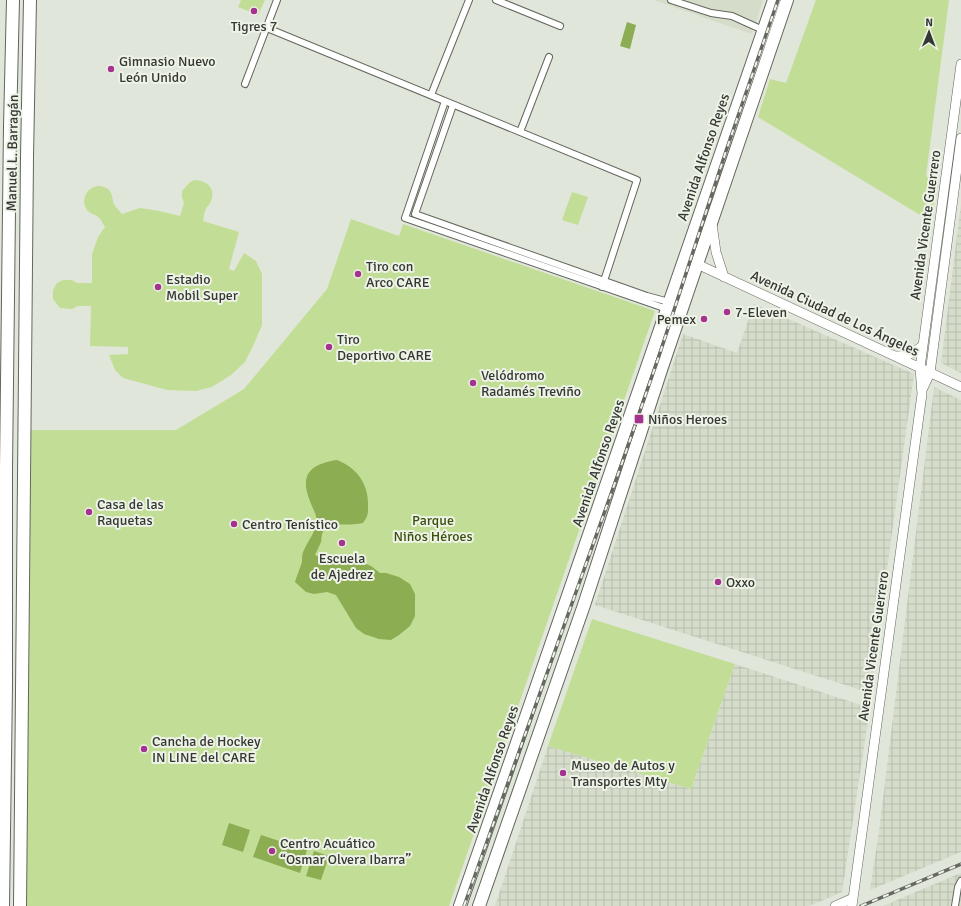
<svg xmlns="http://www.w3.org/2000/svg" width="961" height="906" font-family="Signika,sans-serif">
	<defs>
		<pattern id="industrial-grid" width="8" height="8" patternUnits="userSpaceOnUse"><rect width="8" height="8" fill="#d5ddca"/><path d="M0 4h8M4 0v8" fill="none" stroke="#b7beae"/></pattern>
	</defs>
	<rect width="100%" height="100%" fill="#e1e6da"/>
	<path fill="#d5ddca" d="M654 0H763L757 20 751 34Z"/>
	<path fill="url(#industrial-grid)" d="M961 204V373L941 363Z
		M754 304 914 374 870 693 595 605 683 334 737 353Z
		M934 387 961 400V852L870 890 879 831Z
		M735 664 870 708 842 892 809 906H495L548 746 691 789Z
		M961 873V906H883L951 877Z"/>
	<path fill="#c2de96" d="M241 0H265L258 15 238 7Z
		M816 0H949L926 176 938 186 930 221 758 117 770 79 786 83Z
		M195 180C207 181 216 188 211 201 210 205 207 206 206 209 204 212 204 218 203 221L239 232 229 269 234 271 244 253 256 261 262 274V325L254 344 245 362 231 375 212 387 196 391 167 390 123 378 115 370 109 355 128 354V347L90 346 91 306H78L72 309 60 308 53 299V290L57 283 63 280H72L77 283H92V254L98 237 105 227C103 224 101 219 98 217 95 214 90 214 87 210 77 196 95 178 109 190 113 194 112 200 114 204 116 208 120 211 122 214L140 208 159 211 180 216 184 203 182 197V191L190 182Z
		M572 192 588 197 578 225 562 220Z
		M351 219 399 236 403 224 655 311 449 906H25L31 430H176L244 389 327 289Z
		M592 619 735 664 691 789 548 746Z"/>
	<path fill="#8cad52" d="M627 22 636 25 630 49 620 46Z
		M337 460C355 467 368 482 368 503 368 512 369 515 363 523 351 526 338 523 326 526L322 534 321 542 315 555 320 557 327 554 335 560H357L371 566 380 573H386L399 577 410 584 415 594V616L410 626 399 635 391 640 379 639 364 634 356 628 336 595 327 592 314 594 306 592 295 582C297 575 300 568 302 562 302 558 302 553 304 550 308 541 314 534 316 525 318 515 313 510 310 501 299 474 311 464 337 460Z
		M229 823 250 830 243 852 222 845Z
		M261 835 307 850 300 873 253 857Z
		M314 851 329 856 321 880 306 876Z"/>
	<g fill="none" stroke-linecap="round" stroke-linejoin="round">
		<g stroke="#62665c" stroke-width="8">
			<path id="street" d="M496 0 560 26
				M671 0 711 13 732 16 763 30
				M267 28 637 180 602 287
				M245 84 277 0
				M431 95 469 0
				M445 101 405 218 667 309
				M453 105 415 214 647 296 669 302
				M520 132 549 57
				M955 906 958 887 961 881"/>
		</g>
		<g stroke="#62665c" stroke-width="10">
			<path id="secondary" d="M712 224 716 252 724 277
				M697 264 961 387
				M896 356C908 356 915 353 923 345
				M922 390 930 373 961 138
				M835 906 853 898
				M852 906 922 394 920 368 961 64"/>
		</g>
		<g stroke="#62665c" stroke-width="14">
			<path id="highway" d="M3 906 6 684V468L10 126 13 0
				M20 906 27 157 30 0
				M460 906 535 691 774 0
				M479 906 584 605 662 367 787 0"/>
		</g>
		<use href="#street" stroke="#fff" stroke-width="6"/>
		<use href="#secondary" stroke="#fff" stroke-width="9"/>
		<use href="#highway" stroke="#fff" stroke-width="12"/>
		<g stroke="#666862" stroke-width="3.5">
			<path id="rail" d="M464 906 621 466 659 356 726 151 778 0
				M861 906 961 864"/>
		</g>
		<use href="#rail" stroke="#eef3e7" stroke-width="2" stroke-dasharray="6" stroke-linecap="butt"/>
	</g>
	<g fill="#a4338f" stroke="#eef3e7" stroke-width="1.5">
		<circle cx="254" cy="11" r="4"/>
		<circle cx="111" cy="69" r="4"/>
		<circle cx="358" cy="274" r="4"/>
		<circle cx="158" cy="287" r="4"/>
		<circle cx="727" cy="312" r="4"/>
		<circle cx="704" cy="319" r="4"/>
		<circle cx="329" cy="347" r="4"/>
		<circle cx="473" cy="383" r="4"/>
		<rect x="634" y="414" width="10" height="10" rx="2"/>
		<circle cx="89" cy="512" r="4"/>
		<circle cx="234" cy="524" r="4"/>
		<circle cx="342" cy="543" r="4"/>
		<circle cx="718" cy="582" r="4"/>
		<circle cx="144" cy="749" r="4"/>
		<circle cx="563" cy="773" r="4"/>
		<circle cx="272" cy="851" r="4"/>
	</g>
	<g text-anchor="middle" stroke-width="4" stroke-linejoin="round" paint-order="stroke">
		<g font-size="14" fill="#353733" stroke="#eef3e7" text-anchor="start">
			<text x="254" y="31" text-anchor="middle">Tigres 7</text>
			<text x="119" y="66">Gimnasio Nuevo<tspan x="119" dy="16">León Unido</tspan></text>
			<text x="366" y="271">Tiro con<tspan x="366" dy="16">Arco CARE</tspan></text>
			<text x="166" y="284">Estadio<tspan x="166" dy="16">Mobil Super</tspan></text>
			<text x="735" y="317">7-Eleven</text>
			<text x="696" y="324" text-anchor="end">Pemex</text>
			<text x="337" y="344">Tiro<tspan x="337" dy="16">Deportivo CARE</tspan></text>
			<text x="481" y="380">Velódromo<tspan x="481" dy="16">Radamés Treviño</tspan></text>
			<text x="648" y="424">Niños Heroes</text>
			<text x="97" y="509">Casa de las<tspan x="97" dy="16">Raquetas</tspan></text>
			<text x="242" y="529">Centro Tenístico</text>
			<text x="342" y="563" text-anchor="middle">Escuela<tspan x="342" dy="16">de Ajedrez</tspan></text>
			<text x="726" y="587">Oxxo</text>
			<text x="152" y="746">Cancha de Hockey<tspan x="152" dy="16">IN LINE del CARE</tspan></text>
			<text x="571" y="770">Museo de Autos y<tspan x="571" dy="16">Transportes Mty</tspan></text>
			<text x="280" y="848">Centro Acuático<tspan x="280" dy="16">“Osmar Olvera Ibarra”</tspan></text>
		</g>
		<g font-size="14" fill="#353733" stroke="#eef3e7">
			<text transform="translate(12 153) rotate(-89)" y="5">Manuel L. Barragán</text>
			<text transform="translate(703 157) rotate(-71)" y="5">Avenida Alfonso Reyes</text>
			<text transform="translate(925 225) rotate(-82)" y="5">Avenida Vicente Guerrero</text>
			<text transform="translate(835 313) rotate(25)" y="5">Avenida Ciudad de Los Ángeles</text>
			<text transform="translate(598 463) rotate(-71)" y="5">Avenida Alfonso Reyes</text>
			<text transform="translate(873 646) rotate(-82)" y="5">Avenida Vicente Guerrero</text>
			<text transform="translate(492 769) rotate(-71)" y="5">Avenida Alfonso Reyes</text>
		</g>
		<g font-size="14" fill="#3a4f0c" stroke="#eef3e7">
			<text x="433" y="525">Parque<tspan x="433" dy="16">Niños Héroes</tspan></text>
		</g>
	</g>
	<g transform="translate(929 32) rotate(1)" stroke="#eef3e7" stroke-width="3" paint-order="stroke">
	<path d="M0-3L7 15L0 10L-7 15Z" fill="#353733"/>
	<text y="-6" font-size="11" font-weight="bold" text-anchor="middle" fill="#353733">N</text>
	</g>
</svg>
